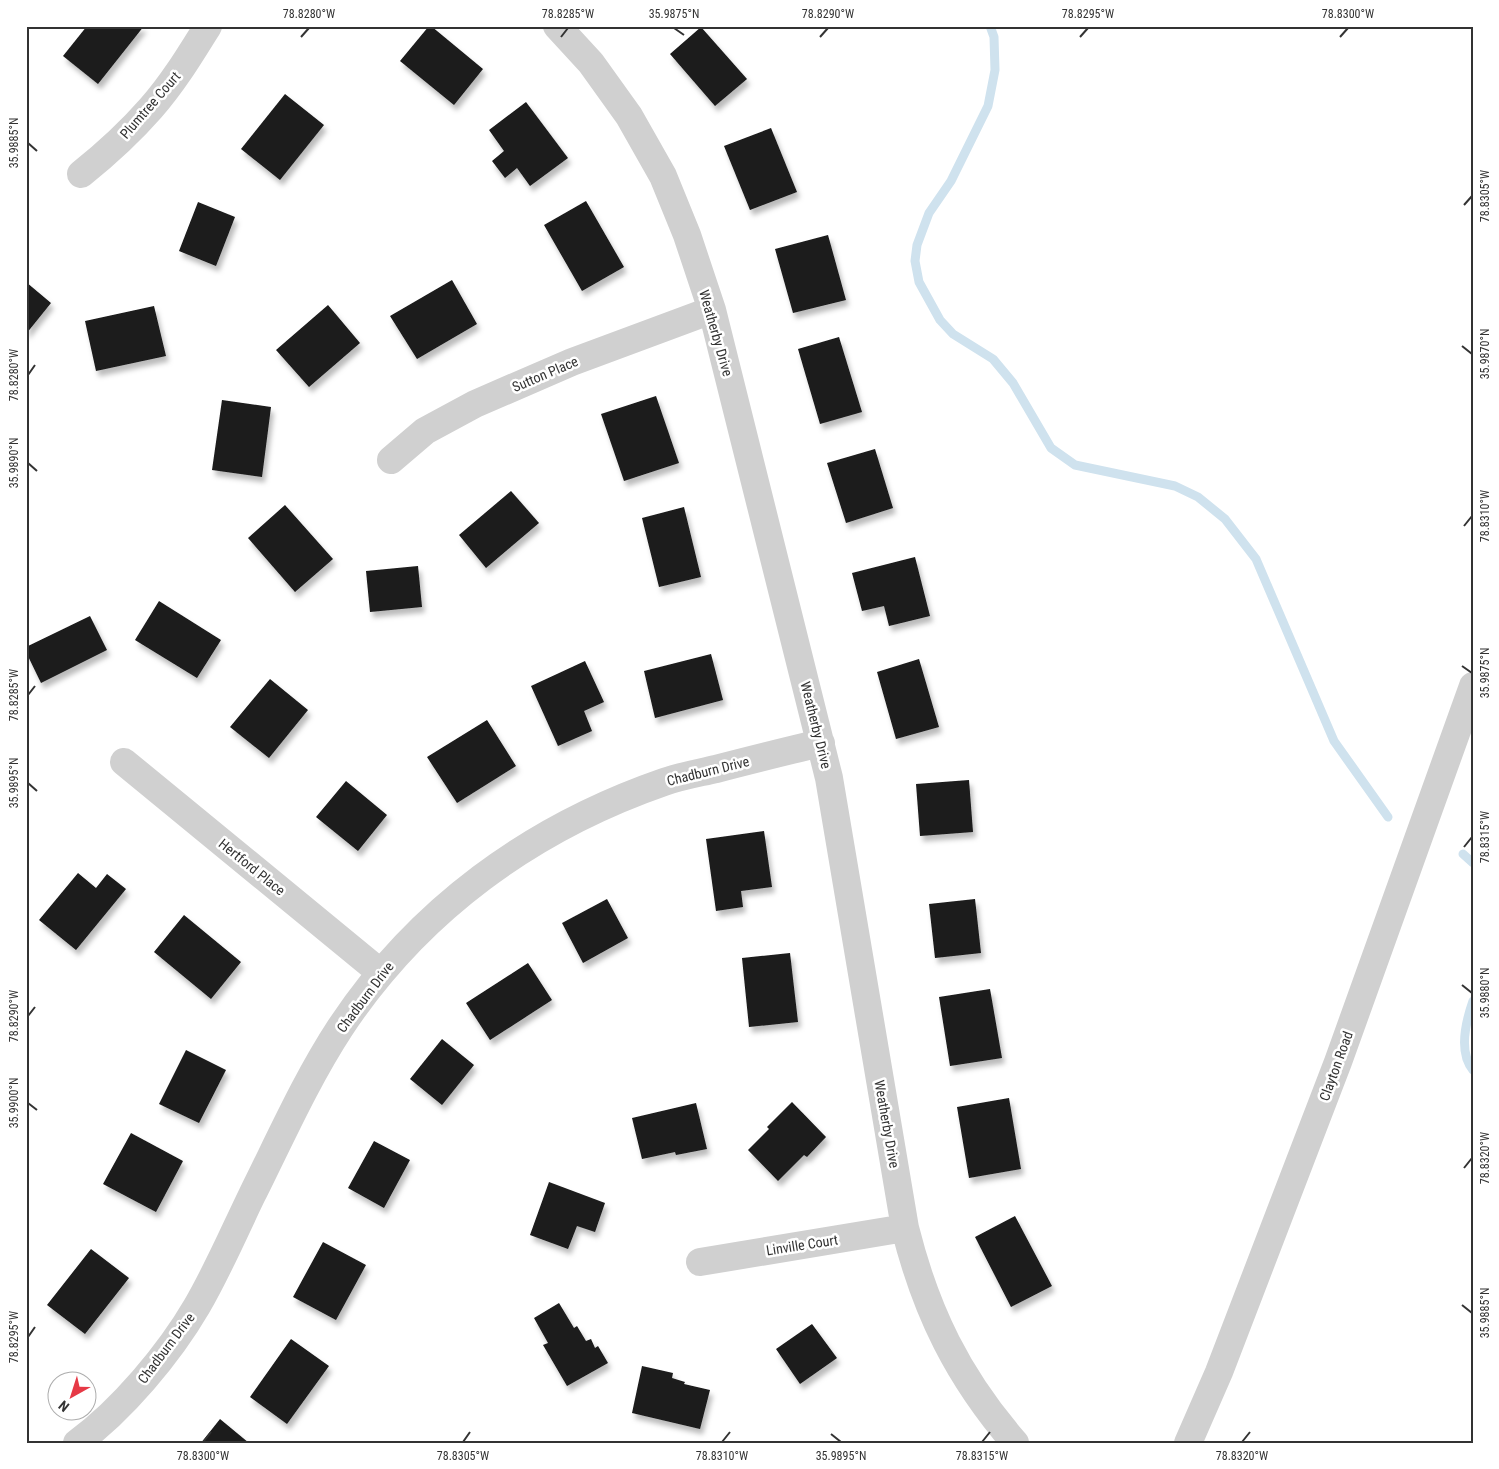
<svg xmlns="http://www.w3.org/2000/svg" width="1499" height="1469" font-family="'Roboto Condensed',sans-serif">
	<defs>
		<filter id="shadow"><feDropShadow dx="3" dy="5.5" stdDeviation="2.5" flood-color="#0004"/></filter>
	</defs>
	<rect width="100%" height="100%" fill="#fff"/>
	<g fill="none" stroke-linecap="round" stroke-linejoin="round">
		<path stroke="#cfe2ee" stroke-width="9" d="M990 26 994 37 995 70 988 106 951 181 929 213 917 245 915 261 919 282 940 320 953 334 993 359 1013 383 1051 448 1075 465 1175 486 1198 497 1225 519 1256 559 1334 741 1388 817
			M1463 854 1473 863
			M1473 1001C1466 1021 1458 1052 1473 1070"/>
	</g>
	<path fill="#1a1a1a" filter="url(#shadow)" d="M87 26H144L98 84 63 56Z
		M429 26H431L483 69 454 105 400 61Z
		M701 27 747 79 715 106 670 54Z
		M285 94 324 125 280 180 241 149Z
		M526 102 568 158 530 186 517 168 505 178 492 161 504 151 489 130Z
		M771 128 797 192 750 210 724 146Z
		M586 201 624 267 582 291 544 225Z
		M198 202 235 217 216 266 179 251Z
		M828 235 846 300 793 313 775 249Z
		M452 280 477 324 417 359 390 316Z
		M26 282 51 303 26 334Z
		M328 305 360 343 309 387 276 350Z
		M154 306 166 356 96 371 85 321Z
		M839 337 862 412 820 424 798 349Z
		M656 396 679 463 624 481 601 414Z
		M222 400 271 407 262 477 212 470Z
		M875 449 893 508 846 523 827 463Z
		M511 491 539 523 486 568 459 535Z
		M285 505 333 559 295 592 248 538Z
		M684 507 701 577 659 587 642 518Z
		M915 557 930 616 889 626 884 606 862 611 852 573Z
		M418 566 422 607 370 612 366 571Z
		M159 601 221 640 197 678 135 640Z
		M90 616 107 650 41 683 26 652V647Z
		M711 654 723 700 655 718 644 671Z
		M919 659 939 727 896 739 877 672Z
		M585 661 604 702 584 711 592 731 558 746 531 686Z
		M270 679 308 710 269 758 230 727Z
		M487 720 516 766 457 803 427 757Z
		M969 780 973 832 920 836 916 784Z
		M346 781 387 815 358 851 316 817Z
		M764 831 772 887 741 891 743 907 716 911 706 839Z
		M78 873 96 888 107 874 126 889 76 950 39 920Z
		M607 899 628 938 583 963 562 923Z
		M975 899 981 953 935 958 929 904Z
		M184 915 241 962 211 999 154 952Z
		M790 953 798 1022 749 1027 742 958Z
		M528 963 552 1000 490 1040 466 1003Z
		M990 989 1002 1058 950 1066 939 997Z
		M442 1039 474 1065 442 1105 410 1079Z
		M186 1050 226 1070 199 1123 159 1104Z
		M1009 1098 1021 1169 969 1178 957 1107Z
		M792 1102 826 1137 807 1157 804 1155 778 1181 748 1150 769 1129 767 1127Z
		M696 1103 707 1149 676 1155 675 1152 642 1159 632 1118Z
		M131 1133 183 1161 156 1212 103 1184Z
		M374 1141 410 1160 384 1208 348 1188Z
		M549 1182 605 1203 595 1232 577 1226 568 1249 530 1235Z
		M1015 1216 1052 1286 1011 1307 975 1237Z
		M323 1242 366 1265 336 1320 293 1297Z
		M91 1249 129 1278 85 1334 47 1305Z
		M559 1303 574 1328 577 1326 586 1341 591 1339 595 1348 598 1346 608 1363 567 1386 543 1345 548 1343 534 1318Z
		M812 1324 837 1358 800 1384 776 1349Z
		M291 1339 329 1366 287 1424 250 1397Z
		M642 1366 673 1373 672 1378 685 1382 684 1384 710 1390 700 1429 632 1413Z
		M220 1419 249 1443H201Z"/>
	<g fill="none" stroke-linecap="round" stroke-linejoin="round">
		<path stroke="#d0d0d0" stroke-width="28" d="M557 26 591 63 629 116 663 176 687 235 712 310 829 778 905 1228C926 1312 958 1377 1015 1443
			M81 174C106 154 130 132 151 108 173 83 190 55 208 26
			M391 460 425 431 475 404 572 362 712 310
			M124 762 381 973
			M700 1262 905 1228
			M77 1443C122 1410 169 1354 197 1306 218 1270 234 1232 252 1195 280 1139 306 1080 340 1028 418 910 531 828 664 782 681 776 699 773 716 769 751 760 786 751 821 743
			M1188 1443 1219 1372 1338 1062 1473 686"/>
	</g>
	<path fill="none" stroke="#333" stroke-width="2" d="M674 28 684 35M301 37 309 28M561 37 568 28M820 37 828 28M1080 37 1088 28M1340 37 1348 28M28 143 37 151M1464 205 1472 196M1462 346 1472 354M28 375 35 365M28 463 37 471M1464 526 1472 516M1462 666 1472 673M28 695 35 686M28 783 37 791M1464 847 1472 837M1462 985 1472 993M28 1016 35 1007M28 1103 37 1110M1464 1168 1472 1158M1462 1305 1472 1313M28 1337 35 1327M831 1434 841 1442M203 1442 211 1432M463 1442 470 1432M722 1442 730 1432M982 1442 990 1432M1242 1442 1250 1432"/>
	<g text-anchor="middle" stroke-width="5" stroke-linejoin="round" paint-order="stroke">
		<g font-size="14" fill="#333" stroke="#fff">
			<text transform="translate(150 105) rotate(-49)" y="5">Plumtree Court</text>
			<text transform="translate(716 333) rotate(74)" y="5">Weatherby Drive</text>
			<text transform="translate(545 374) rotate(-23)" y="5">Sutton Place</text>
			<text transform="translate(816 725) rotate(76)" y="5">Weatherby Drive</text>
			<text transform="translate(708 771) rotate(-14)" y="5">Chadburn Drive</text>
			<text transform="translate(252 867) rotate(39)" y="5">Hertford Place</text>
			<text transform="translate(365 997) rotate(-53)" y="5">Chadburn Drive</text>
			<text transform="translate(1336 1066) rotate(-70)" y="5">Clayton Road</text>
			<text transform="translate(887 1124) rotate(80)" y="5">Weatherby Drive</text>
			<text transform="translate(802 1245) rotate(-9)" y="5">Linville Court</text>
			<text transform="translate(166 1348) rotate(-53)" y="5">Chadburn Drive</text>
		</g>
	</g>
	<rect width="1499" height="1469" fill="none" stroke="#ffffff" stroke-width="55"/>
	<g transform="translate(72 1396) rotate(219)"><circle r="24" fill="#ffffff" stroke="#adadad"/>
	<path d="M0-4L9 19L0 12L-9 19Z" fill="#e63946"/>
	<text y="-8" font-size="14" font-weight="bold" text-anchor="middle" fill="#333333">N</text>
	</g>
	<rect x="28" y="28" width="1444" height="1414" fill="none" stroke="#333" stroke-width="2"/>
	<g font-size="12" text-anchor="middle" fill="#333">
		<text x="309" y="18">78.8280°W</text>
		<text x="568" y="18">78.8285°W</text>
		<text x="674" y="18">35.9875°N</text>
		<text x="828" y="18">78.8290°W</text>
		<text x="1088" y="18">78.8295°W</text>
		<text x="1348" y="18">78.8300°W</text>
		<text transform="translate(14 143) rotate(-90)" y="4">35.9885°N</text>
		<text transform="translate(1485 196) rotate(-90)" y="4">78.8305°W</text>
		<text transform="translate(1485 354) rotate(-90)" y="4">35.9870°N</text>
		<text transform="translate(14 375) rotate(-90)" y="4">78.8280°W</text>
		<text transform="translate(14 463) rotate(-90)" y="4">35.9890°N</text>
		<text transform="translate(1485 516) rotate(-90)" y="4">78.8310°W</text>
		<text transform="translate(1485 673) rotate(-90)" y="4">35.9875°N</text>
		<text transform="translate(14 695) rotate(-90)" y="4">78.8285°W</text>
		<text transform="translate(14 783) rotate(-90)" y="4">35.9895°N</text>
		<text transform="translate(1485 837) rotate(-90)" y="4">78.8315°W</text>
		<text transform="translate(1485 993) rotate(-90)" y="4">35.9880°N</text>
		<text transform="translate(14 1016) rotate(-90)" y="4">78.8290°W</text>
		<text transform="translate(14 1103) rotate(-90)" y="4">35.9900°N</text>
		<text transform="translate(1485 1158) rotate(-90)" y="4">78.8320°W</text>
		<text transform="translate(1485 1313) rotate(-90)" y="4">35.9885°N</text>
		<text transform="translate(14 1337) rotate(-90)" y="4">78.8295°W</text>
		<text x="203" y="1460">78.8300°W</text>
		<text x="463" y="1460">78.8305°W</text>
		<text x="722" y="1460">78.8310°W</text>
		<text x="841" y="1460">35.9895°N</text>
		<text x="982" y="1460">78.8315°W</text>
		<text x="1242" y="1460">78.8320°W</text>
	</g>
</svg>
